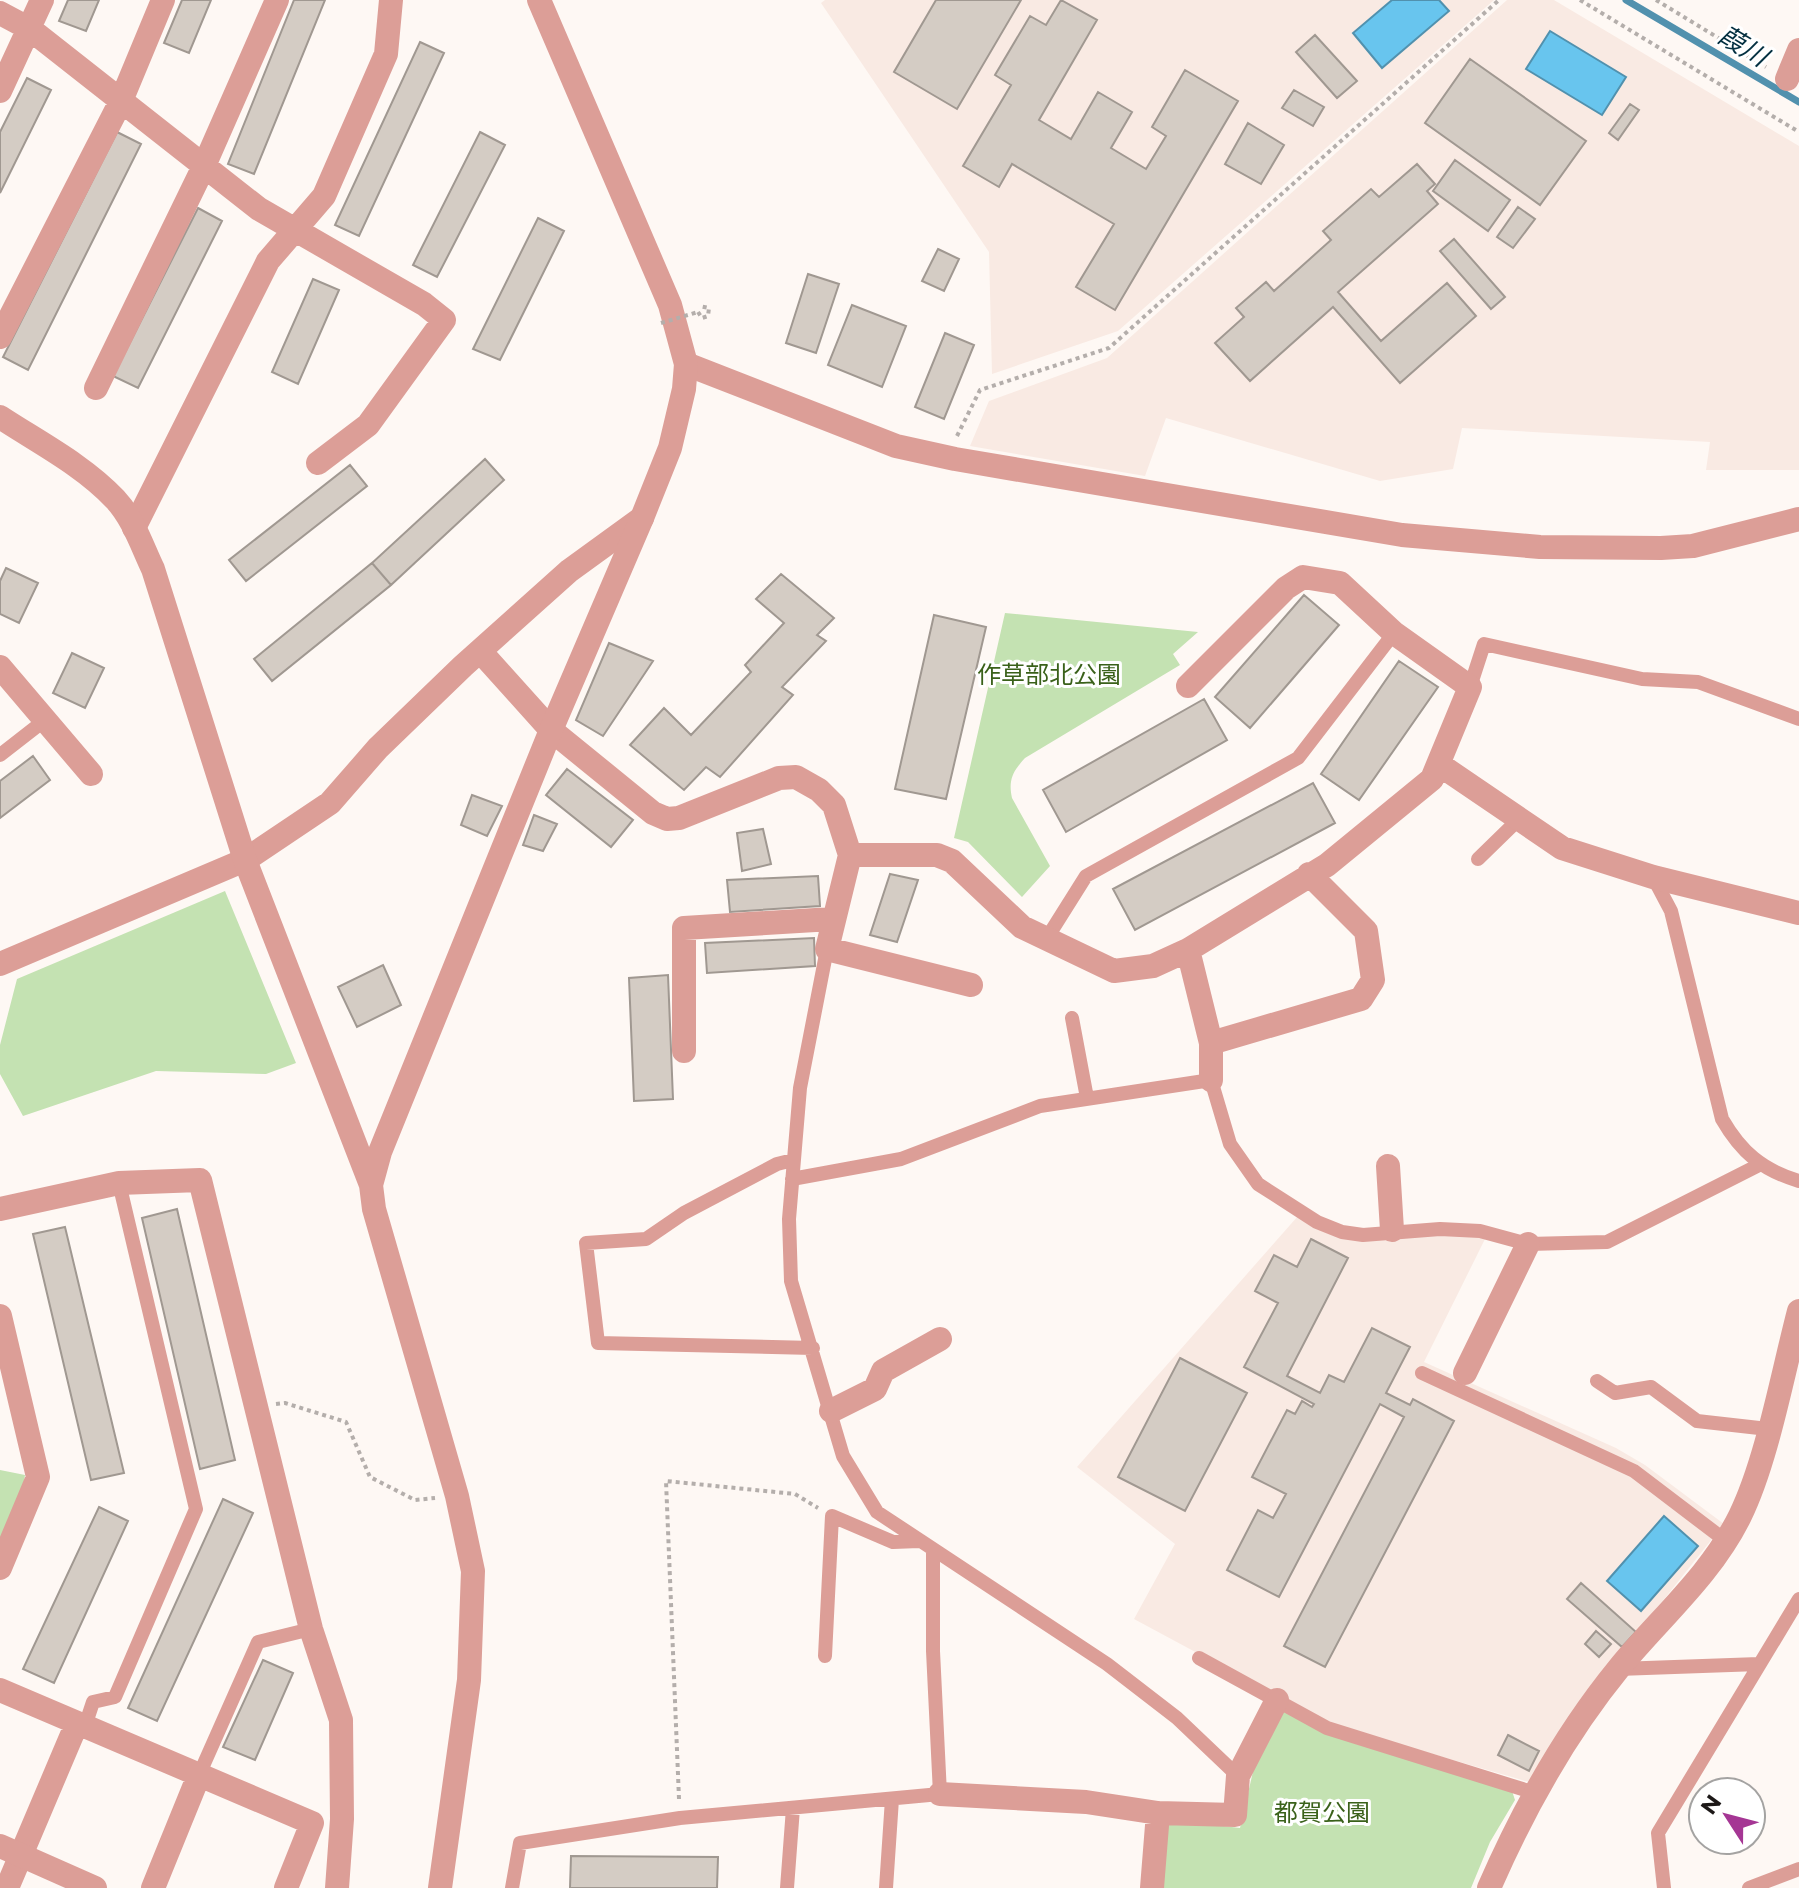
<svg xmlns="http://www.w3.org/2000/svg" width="1799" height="1888" font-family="Montserrat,'Noto Sans JP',sans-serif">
	<rect width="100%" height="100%" fill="#fef8f4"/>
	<path fill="#f9eae3" d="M825 0H1494L1118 331 992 374 989 252 821 3Z
		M1507 0H1554L1799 146V470H1706L1710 442 1462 428 1453 469 1380 481 1166 418 1145 476 970 446 989 401 1107 358Z
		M1298 1216 1318 1229 1486 1237 1424 1362 1616 1448 1645 1465 1724 1524 1563 1726 1529 1782 1329 1724 1134 1619 1175 1544 1077 1467Z"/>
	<path fill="#c4e2b2" d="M1005 613 1198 632 1173 654 1180 665 1025 758C1013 771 1008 780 1012 798L1050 866 1022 897 968 842 954 838Z
		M225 891 296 1063 266 1074 156 1071 23 1116 0 1074V1045L17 979Z
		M0 1470 25 1475 22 1495 0 1542Z
		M1269 1702 1512 1791 1515 1800 1490 1842 1471 1888H1160L1165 1819 1240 1828Z"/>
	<path fill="#68c5ee" stroke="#5191ae" stroke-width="2" d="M1392 0H1439L1449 11 1382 68 1353 33Z
		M1550 31 1626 77 1602 115 1526 69Z
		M1664 1516 1698 1546 1641 1611 1607 1581Z"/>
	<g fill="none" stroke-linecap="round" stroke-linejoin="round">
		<path stroke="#5191ae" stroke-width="7" d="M1626 0 1799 102"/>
	</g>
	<path fill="#d4ccc4" stroke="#a09891" stroke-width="2" d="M68 0H99L86 31 59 21Z
		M182 0H211L189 53 164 43Z
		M294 0H325L254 174 228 164Z
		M936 0H1021L957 109 894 72Z
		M1061 0 1097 20 1039 120 1071 139 1098 92 1132 112 1111 148 1146 169 1166 136 1152 127 1185 70 1238 101 1115 310 1076 287 1114 224 1012 164 999 187 963 166 1011 85 995 75 1030 16 1046 25Z
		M1315 35 1357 81 1337 98 1296 52Z
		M420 42 444 53 359 236 335 225Z
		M1470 59 1586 141 1540 205 1425 123Z
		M27 78 51 90 0 193V132Z
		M1294 90 1324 107 1313 126 1282 108Z
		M1630 104 1639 110 1618 140 1609 133Z
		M1248 123 1284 145 1261 184 1225 164Z
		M117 132 141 144 28 370 3 357Z
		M480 132 505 145 437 277 413 265Z
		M1455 160 1510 200 1488 231 1433 191Z
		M1417 164 1435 184 1427 191 1438 204 1338 292 1381 341 1447 283 1476 316 1400 383 1333 307 1250 381 1215 343 1244 317 1236 308 1266 282 1274 291 1331 240 1323 231 1371 189 1379 197Z
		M1518 207 1535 219 1513 248 1497 237Z
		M198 208 222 221 138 388 113 376Z
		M538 218 564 231 500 360 473 349Z
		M1454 239 1505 297 1491 309 1440 251Z
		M938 249 959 259 944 291 922 281Z
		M808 274 839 284 816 353 786 343Z
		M313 279 339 290 298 384 272 372Z
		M852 305 906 326 882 387 828 365Z
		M945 333 974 345 944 419 915 407Z
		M485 459 504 480 391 585 372 563Z
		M350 465 367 486 246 581 229 560Z
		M372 563 391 585 272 681 254 659Z
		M6 568 38 583 19 623 0 614V581Z
		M781 574 834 618 817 635 826 641 782 687 793 695 720 777 706 767 684 790 630 745 664 708 691 735 751 672 745 665 784 623 756 599Z
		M1304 595 1339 625 1250 728 1215 697Z
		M934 615 986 627 946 799 895 789Z
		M609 643 653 661 603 736 576 720Z
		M72 653 104 668 85 708 53 693Z
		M1399 661 1438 687 1359 800 1321 774Z
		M1204 699 1227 740 1066 832 1043 790Z
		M33 756 50 780 0 818V781Z
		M567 769 633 820 611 847 546 795Z
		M1313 783 1335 823 1135 930 1113 889Z
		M472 795 502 806 487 836 461 825Z
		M534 815 557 824 543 851 523 845Z
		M763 829 771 864 742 871 737 833Z
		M890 874 918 880 897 942 870 935Z
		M818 876 820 906 730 912 727 880Z
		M814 938 815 966 707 973 705 943Z
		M383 965 401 1005 357 1027 338 987Z
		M668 975 673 1099 634 1101 629 978Z
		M177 1209 235 1460 200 1469 142 1218Z
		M65 1227 124 1473 91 1480 33 1234Z
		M1311 1239 1348 1258 1287 1376 1320 1393 1329 1375 1344 1382 1372 1328 1410 1347 1386 1393 1410 1405 1413 1399 1454 1421 1325 1667 1284 1646 1404 1417 1380 1404 1279 1597 1227 1570 1258 1510 1273 1518 1286 1494 1252 1477 1287 1410 1295 1414 1302 1401 1312 1407 1314 1404 1244 1367 1278 1303 1255 1291 1274 1255 1297 1267Z
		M1180 1358 1247 1393 1185 1511 1118 1477Z
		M223 1499 253 1513 157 1721 128 1708Z
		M99 1507 128 1521 54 1683 23 1669Z
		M1581 1583 1636 1632 1622 1647 1567 1599Z
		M1596 1631 1611 1644 1599 1657 1585 1644Z
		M263 1660 293 1673 255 1760 223 1747Z
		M1508 1735 1539 1751 1529 1771 1498 1755Z
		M571 1856 718 1857 717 1888H570Z"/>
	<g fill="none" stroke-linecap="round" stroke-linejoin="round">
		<path stroke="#b4aeab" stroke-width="4" stroke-dasharray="4 4" stroke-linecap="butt" d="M1580 0 1799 132
			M1656 0 1766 67
			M698 312 702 318 708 316 709 308 699 306
			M957 436 980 390 1109 348 1499 0
			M276 1404 285 1403 346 1422 370 1477 415 1500 435 1498
			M679 1799 666 1481 795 1494 818 1508"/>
		<path stroke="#dc9e97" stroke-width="14" d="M1470 687 1484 644 1642 679 1698 682 1799 719
			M0 755 45 720
			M1478 859 1518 820
			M1653 877 1671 911 1722 1119C1741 1152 1762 1170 1799 1181
			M1047 938 1086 876 1298 758 1394 633
			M827 949 800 1088 789 1219 791 1281 843 1456 877 1512 1107 1664 1177 1718 1238 1776
			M1072 1018 1087 1098
			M793 1160 777 1164 684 1213 646 1239 586 1243 598 1343 813 1348
			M792 1179 901 1159 1040 1106 1211 1080 1230 1144 1258 1184 1317 1222 1342 1232 1363 1235 1440 1229 1480 1231 1528 1244 1607 1242 1759 1165
			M1422 1373 1634 1471 1726 1541
			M1597 1381 1615 1393 1651 1387 1697 1421 1768 1429
			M825 1656 832 1516 893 1542 919 1541
			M1199 1658 1327 1728 1535 1793
			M1618 1669 1759 1664
			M85 1726 93 1702 115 1697 196 1509 119 1183
			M199 1775 258 1642 311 1629
			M512 1888 520 1843 680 1818 940 1794 933 1651V1550
			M787 1888 793 1808
			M886 1888 892 1799
			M1664 1888 1658 1833 1799 1599
			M1749 1888 1799 1869"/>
		<path stroke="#dc9e97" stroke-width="24" d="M0 13 30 29 259 209 424 304 444 320 368 425 318 463
			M1787 79 1799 50
			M0 91 42 0
			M0 337 121 101 163 0
			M686 364 896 446 955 459 1402 535 1540 547 1661 548 1693 546 1799 519
			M96 388 204 166 277 0
			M134 528 268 261 324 196 386 54 391 0
			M480 651 551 730 653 813 667 819 679 818 779 778 796 777 819 790 834 805 850 855 827 949 971 985
			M0 667 91 774
			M1440 765 1562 848 1653 877 1799 913
			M850 855H937L952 861 1022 927 1114 971 1153 966 1188 950 1327 865 1432 779 1470 687 1394 633 1340 583 1303 577 1286 588 1188 686
			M1188 950 1211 1043V1080
			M0 964 245 860 330 803 378 748 463 666 569 571 642 518
			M1211 1043 1361 999 1373 980 1366 931 1309 874
			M684 1051V928L832 919
			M1388 1166 1392 1230
			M0 1209 119 1183 200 1180 311 1629 341 1720 342 1819 337 1888
			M0 1316 38 1477 0 1568
			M1465 1373 1528 1244
			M831 1411 875 1389 883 1371 940 1339
			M0 1690 312 1823 286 1888
			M940 1794 1086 1802 1158 1813 1235 1815 1238 1776 1277 1700
			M7 1888 77 1723
			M153 1888 199 1775
			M1152 1888 1158 1813"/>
		<path stroke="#dc9e97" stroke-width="24" d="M0 417C38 442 83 465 115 499 133 518 142 546 153 569L245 860 371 1185 374 1209 457 1496 473 1571 469 1680 440 1888
			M371 1185 380 1152 551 730 642 518 670 448 684 389 686 364 670 305 539 0
			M0 1846 95 1888
			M1489 1888C1523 1810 1565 1734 1619 1668 1660 1618 1711 1575 1740 1516 1767 1461 1783 1372 1799 1311"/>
		<path stroke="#b4aeab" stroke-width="4" stroke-dasharray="4 4" stroke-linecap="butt" d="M661 323 698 312"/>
	</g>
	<g text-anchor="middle" stroke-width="6" stroke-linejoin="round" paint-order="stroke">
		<g font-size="24" fill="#3a611a" stroke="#fff">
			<text x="1049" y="683">作草部北公園</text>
			<text x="1322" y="1821">都賀公園</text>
		</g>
		<g font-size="26" font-style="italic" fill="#043041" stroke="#fff">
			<text transform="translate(1743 46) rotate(31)" y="9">葭川</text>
		</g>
	</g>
	<g transform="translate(1727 1816) rotate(306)"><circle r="38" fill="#ffffff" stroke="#a4a3a2" stroke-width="2"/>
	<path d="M0-6L14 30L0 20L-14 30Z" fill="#a53694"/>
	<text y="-12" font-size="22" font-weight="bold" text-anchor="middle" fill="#1c1817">N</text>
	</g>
</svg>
